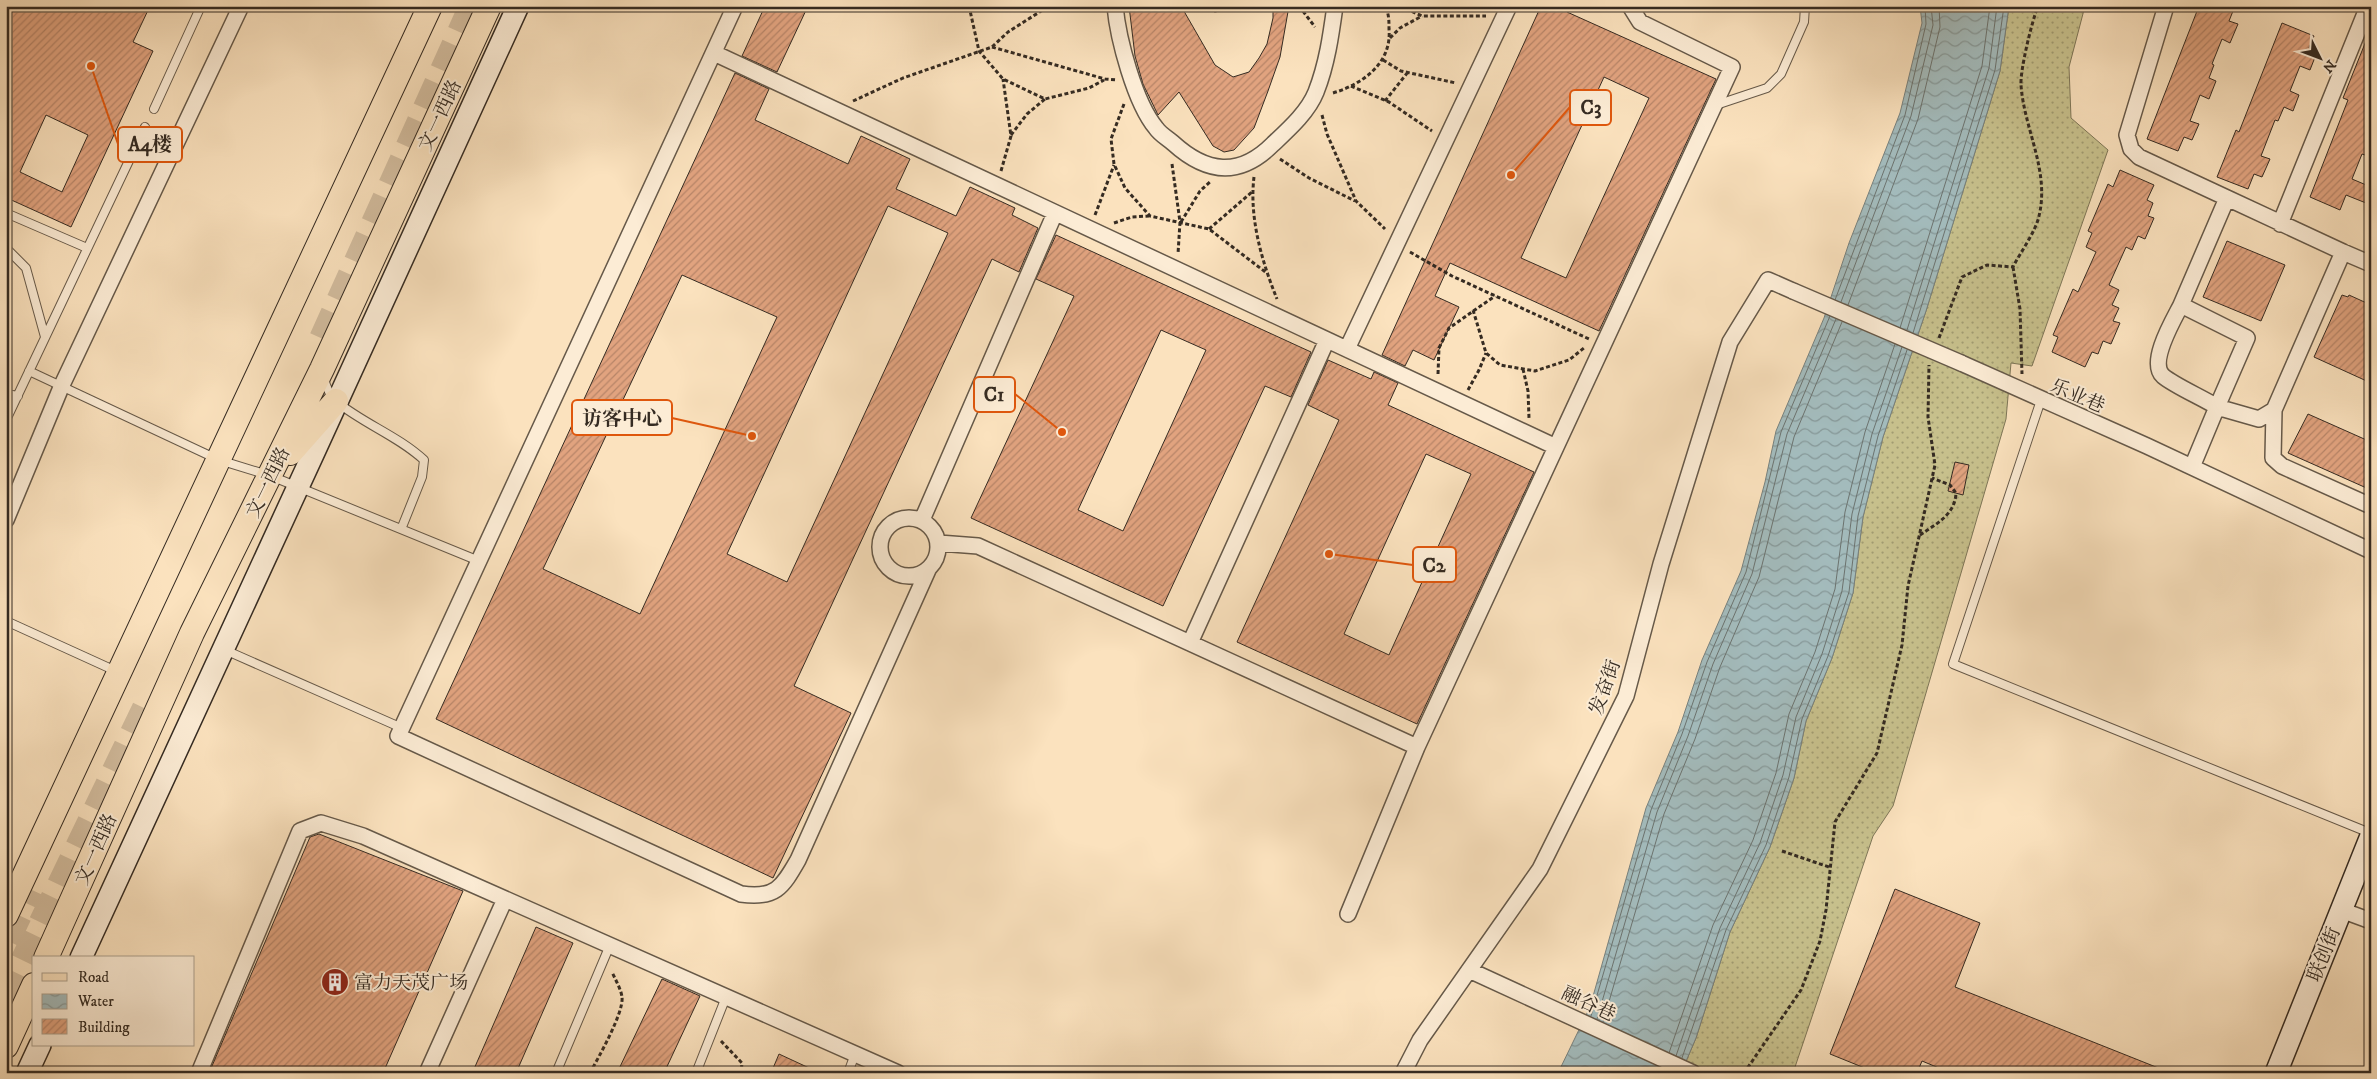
<svg xmlns="http://www.w3.org/2000/svg" width="2377" height="1079" font-family="'IM FELL DW Pica','Noto Serif SC',serif">
	<defs>
		<pattern id="grass-dots" width="8" height="8" patternUnits="userSpaceOnUse" patternTransform="scale(1.25)"><rect width="8" height="8" fill="#c7c08c"/><path d="M2 2h.1M6 6h.1" fill="none" stroke="#a29c72" stroke-width="1.8" stroke-linecap="round"/></pattern>
		<pattern id="water-waves" width="16" height="10" patternUnits="userSpaceOnUse" patternTransform="scale(1.25)"><rect width="16" height="10" fill="#a3bbbc"/><path d="M0 5q4-4 8 0t8 0" fill="none" stroke="#869898"/></pattern>
		<pattern id="building-hatch" width="6" height="6" patternUnits="userSpaceOnUse" patternTransform="scale(1.25)"><rect width="6" height="6" fill="#e1a37f"/><path d="M-1 1l2-2M0 6l6-6M5 7l2-2" fill="none" stroke="#b78568"/></pattern>
	</defs>
	<rect width="100%" height="100%" fill="#fbe2be"/>
	<filter id="stains"><feTurbulence type="fractalNoise" baseFrequency=".004" numOctaves="4"/><feColorMatrix values="0 0 0 0 .2 0 0 0 0 .09 0 0 0 0 .02 0 0 0 .5 -.17"/></filter>
	<radialGradient id="worn" r=".72"><stop offset=".6" stop-color="#630" stop-opacity="0"/><stop offset="1" stop-color="#630" stop-opacity=".3"/></radialGradient>
	<path fill="url(#grass-dots)" stroke="#7e7657" d="M2009 6H2085L2069 67 2071 118 2108 150 2032 366 2011 363 2006 419 1893 806 1873 836 1793 1073H1681L1696 1038 1730 932 1770 847 1794 778 1806 721 1832 658 1853 593 1863 517 1883 437 1926 311 2000 71Z"/>
	<path fill="url(#water-waves)" stroke="#77817e" d="M1920 6H2009L2000 71 1926 311 1883 437 1863 517 1853 593 1832 658 1806 721 1794 778 1770 847 1730 932 1696 1038 1681 1073H1558L1590 1007 1646 808 1678 732 1702 660 1741 571 1765 482 1776 431 1824 318 1849 243 1900 113 1922 23Z"/>
	<g fill="none" stroke-linecap="round" stroke-linejoin="round">
		<path stroke="#6c736f" stroke-width="1" d="M1835 300 1905 115 1926 24 1925 6
			M1841 302 1911 116 1933 25 1931 6
			M1848 305 1918 119 1940 27 1939 6
			M1900 328 1982 66 1990 6
			M1907 330 1989 68 1997 6
			M1913 333 1995 70 2004 6
			M1591 1016 1651 810 1682 734 1707 662 1746 572 1781 432 1830 316
			M1597 1019 1657 812 1688 736 1713 664 1752 574 1787 434 1836 319
			M1603 1022 1664 814 1695 739 1720 667 1759 577 1794 437 1842 322
			M1669 1053 1713 925 1753 840 1776 773 1789 714 1815 652 1835 589 1845 512 1865 432 1895 344
			M1676 1056 1720 928 1760 843 1783 775 1796 717 1822 654 1842 591 1852 514 1872 434 1902 347
			M1682 1058 1726 930 1766 845 1789 777 1802 719 1828 656 1849 592 1858 516 1878 436 1907 350"/>
	</g>
	<path fill="url(#building-hatch)" stroke="#352b22" fill-rule="evenodd" d="M6 6H150L133 42 153 51 71 227 7 198 6 200ZM46 115 88 135 62 192 20 172Z
		M765 6H808L777 72 742 56Z
		M1129 6H1181L1215 65 1233 77 1249 72 1259 58 1267 44 1273 18V6H1289L1280 57 1268 91 1254 128 1234 150 1224 152 1213 146 1179 92 1158 115 1143 84 1135 56Z
		M1541 6H1570L1567 12 1716 79 1599 331 1450 263 1435 296 1459 307 1434 360 1413 350 1405 366 1382 355ZM1604 77 1649 98 1566 278 1521 258Z
		M2199 6H2235L2229 21 2238 24 2230 43 2222 39 2212 64 2214 65 2209 78 2216 81 2209 99 2200 95 2190 121 2199 124 2192 140 2184 137 2178 151 2147 139Z
		M2282 23 2314 36 2309 48 2317 52 2310 70 2300 66 2290 91 2299 95 2293 111 2284 107 2278 121 2275 120 2261 156 2270 159 2262 177 2254 174 2248 189 2217 177 2236 130 2239 132Z
		M2370 31 2371 157 2362 154 2352 179 2371 187V205L2346 195 2340 210 2310 197 2348 100 2343 98Z
		M735 73 769 89 755 120 848 164 861 136 910 159 896 189 956 216 970 187 1015 208 1012 215 1038 228 1019 272 992 259 794 686 851 713 773 878 436 719ZM888 206 948 233 787 582 727 554ZM682 275 777 317 640 614 543 569Z
		M2120 170 2154 185 2147 200 2153 203 2148 216 2154 218 2145 239 2138 236 2132 250 2126 247 2109 285 2119 290 2112 305 2119 308 2113 321 2120 323 2111 344 2103 341 2098 354 2092 352 2085 367 2052 352 2058 337 2053 335 2073 289 2078 292 2096 252 2086 247 2092 233 2088 231 2108 184 2113 187Z
		M1056 235 1311 352 1291 397 1265 386 1163 606 971 518 1074 296 1036 279ZM1161 330 1206 350 1123 531 1078 510Z
		M2227 241 2285 265 2261 321 2203 297Z
		M2342 295 2348 297 2349 295 2371 305V383L2314 357Z
		M1328 360 1371 379 1374 372 1398 383 1388 405 1534 472 1417 724 1237 642 1339 420 1308 405ZM1426 454 1471 474 1389 655 1344 634Z
		M2308 414 2371 442V490L2288 453Z
		M1955 462 1969 465 1963 495 1948 491Z
		M319 834 463 891 383 1073H209L310 837Z
		M1895 889 1980 923 1955 987 2171 1073H1951L1922 1061 1917 1073H1877L1830 1054Z
		M536 927 573 943 516 1073H484L474 1069Z
		M662 979 700 996 664 1073H617Z
		M779 1054 820 1073H771Z"/>
	<g fill="none" stroke-linecap="round" stroke-linejoin="round">
		<path stroke="#d3bd9f" stroke-width="28" stroke-dasharray="28 14" stroke-linecap="butt" d="M323 339 473 6
			M6 940 30 889
			M6 999 151 698"/>
		<g stroke="#665949" stroke-width="10">
			<path id="lane" d="M1716 105 1767 88 1781 74 1804 22 1805 6
				M154 109 201 6
				M6 213 87 248
				M6 248 26 268 45 337
				M29 371 219 460 271 476 479 561
				M324 378C326 387 330 396 337 402 364 424 398 436 424 460L422 477 402 527
				M6 394 18 396
				M2041 400 1953 664 2370 833
				M6 420 145 127
				M6 621 118 672
				M225 650 402 728
				M556 1073 610 945
				M696 1073 726 997
				M848 1073 855 1054"/>
		</g>
		<g stroke="#665949" stroke-width="18">
			<path id="street" d="M735 6 398 736 741 894C775 899 782 888 798 860L928 570
				M1115 6C1118 39 1135 103 1156 128 1160 134 1167 138 1173 143 1206 173 1239 178 1273 144 1289 129 1308 112 1316 92 1327 64 1331 35 1335 6
				M2166 6 2127 135 2131 149 2139 157 2227 198
				M714 53 1556 447
				M2280 224 2368 6
				M2343 252 2371 264
				M2181 305C2174 319 2148 362 2163 376 2175 386 2203 398 2217 407L2247 338 2181 305 2227 198 2343 252 2274 410 2259 419 2217 407 2192 467
				M1347 349 1509 6
				M1961 363 2147 446 2371 551
				M2274 410 2273 458 2282 466 2371 506
				M880 547a29 29 0 1 1 58 0a29 29 0 1 1-58 0Z
				M6 520 62 385 241 6
				M922 520 1055 213
				M939 543 978 546 1417 747
				M1190 643 1327 340
				M2341 910 2371 921
				M1348 914 1417 747 1732 67 1640 22 1630 6
				M1469 970 1693 1073
				M199 1073 300 831 321 823 363 836 898 1073
				M427 1073 505 899
				M1403 1073 1420 1040 1540 869 1626 696 1661 564 1730 342 1768 280 1793 291"/>
		</g>
		<g stroke="#352b22" stroke-width="24">
			<path id="secondary" d="M81 958C229 642 372 323 518 6
				M27 1073 40 1045
				M2276 1073 2371 836"/>
		</g>
		<g stroke="#352b22" stroke-width="26">
			<path id="primary" d="M290 453 336 401
				M6 915 430 6
				M46 958 192 633 322 369 489 6
				M6 1046 34 985"/>
		</g>
		<path stroke="#352b22" stroke-width="3" stroke-dasharray="4 2.5" stroke-linecap="butt" d="M969 6 979 51 1003 79 1045 99 1089 88 1104 80
			M1208 6 1215 11 1232 6
			M1299 6 1315 27
			M1400 6 1422 16H1486
			M1390 38 1400 28 1422 16
			M992 47 1105 79 1117 80
			M1383 60 1401 71 1456 83
			M1351 86 1389 102 1432 131
			M1333 93C1363 84 1392 63 1389 29 1389 20 1389 14 1385 6
			M853 101 903 78 992 47 1008 32 1049 6
			M1385 101 1408 72
			M1124 104 1111 139 1114 164 1125 188 1150 216 1209 229 1268 274
			M1322 115 1327 134 1356 201 1385 229
			M1011 135 1027 114 1045 99
			M1280 159 1309 178 1355 201
			M1172 164 1180 222 1178 254
			M1001 171 1011 136 1003 79
			M1254 177C1249 218 1262 262 1277 299
			M1095 215 1114 165
			M1181 222 1200 191 1211 181
			M1114 223 1132 217 1149 216
			M1209 229 1252 192
			M1410 252 1452 276 1589 339
			M2013 267 2020 309 2022 374
			M1473 310 1486 353 1500 365 1535 371 1569 360 1584 348
			M1939 338 1962 277 1987 265 2013 267C2020 253 2036 231 2039 216 2050 171 2024 129 2021 85 2020 70 2032 21 2038 6
			M1523 369 1528 391 1529 418
			M1438 374 1439 348 1449 328 1495 296
			M1468 390 1479 370 1486 353
			M1920 535C1936 524 1955 515 1956 493L1950 485 1932 478
			M1782 851 1829 867
			M721 1041 742 1063 741 1073
			M590 1073C598 1058 624 1013 622 997 621 989 615 979 612 972
			M1744 1073 1801 990 1820 941 1826 910 1835 822 1877 753 1902 645 1908 586 1935 465 1928 417 1929 365"/>
		<use href="#lane" stroke="#fcecd5" stroke-width="8"/>
		<use href="#street" stroke="#fcecd5" stroke-width="15"/>
		<use href="#secondary" stroke="#fcecd5" stroke-width="21"/>
		<use href="#primary" stroke="#fbe2be" stroke-width="24"/>
		<g stroke="#665949" stroke-width="18" stroke-linecap="butt">
			<path id="street-bridge" d="M1793 291 1961 363"/>
		</g>
		<use href="#street-bridge" stroke="#fcecd5" stroke-width="15"/>
	</g>
	<defs>
		<g id="building-disc" transform="scale(1.4375)"><circle r="9.5" fill="#8f2418" stroke="#fcecd5"/><path d="M-4-6H4V6H1V3H-1V6H-4ZM-2.5-4.3h1.7v1.8h-1.7ZM.8-4.3h1.7v1.8H.8ZM-2.5-1h1.7V.8h-1.7ZM.8-1h1.7V.8H.8Z" fill="#fff"/></g>
	</defs>
	<g fill-rule="evenodd">
		<use href="#building-disc" x="335" y="982"/>
	</g>
	<g text-anchor="middle" stroke-width="4" stroke-linejoin="round" paint-order="stroke">
		<g font-size="19" fill="#352b22" stroke="#fcecd5">
			<text transform="translate(439 115) rotate(-65)" y="7">文一西路</text>
			<text transform="translate(2078 395) rotate(23)" y="7">乐业巷</text>
			<text transform="translate(267 482) rotate(-64)" y="7">文一西路</text>
			<text transform="translate(1604 687) rotate(-70)" y="7">发奋街</text>
			<text transform="translate(95 849) rotate(-66)" y="7">文一西路</text>
			<text transform="translate(2323 954) rotate(-68)" y="7">联创街</text>
			<text transform="translate(1589 1003) rotate(25)" y="7">融谷巷</text>
		</g>
		<g font-size="19" fill="#352b22" stroke="#fcecd5" text-anchor="start">
			<text x="354" y="989">富力天茂广场</text>
		</g>
	</g>
	<path fill="none" stroke="#df570d" stroke-width="2" d="M1511 175L1570 107M91 66L118 144M1062 432L1015 394M752 436L672 418M1329 554L1413 565"/>
	<g fill="#df570d" stroke="#fcecd5" stroke-width="2">
		<circle cx="1511" cy="175" r="5"/>
		<circle cx="91" cy="66" r="5"/>
		<circle cx="1062" cy="432" r="5"/>
		<circle cx="752" cy="436" r="5"/>
		<circle cx="1329" cy="554" r="5"/>
	</g>
	<g fill="#fcecd5" stroke="#df570d" stroke-width="2">
		<rect x="1570" y="90" width="41" height="35" rx="5"/>
		<rect x="118" y="127" width="64" height="35" rx="5"/>
		<rect x="974" y="377" width="41" height="35" rx="5"/>
		<rect x="572" y="400" width="100" height="35" rx="5"/>
		<rect x="1413" y="547" width="43" height="35" rx="5"/>
	</g>
	<g font-size="20" text-anchor="middle" font-weight="bold" fill="#352b22">
		<text x="1591" y="114">C3</text>
		<text x="150" y="151">A4楼</text>
		<text x="994" y="401">C1</text>
		<text x="622" y="425">访客中心</text>
		<text x="1434" y="572">C2</text>
	</g>
	<rect width="2377" height="1079" fill="none" stroke="#fbe2be" stroke-width="25"/>
	<rect x="8" y="8" width="2362" height="1064" fill="none" stroke="#352b22" stroke-width="2.5"/>
	<rect x="12" y="12" width="2352" height="1054" fill="none" stroke="#352b22"/>
	<rect x="32" y="956" width="162" height="90" fill="#fcecd5" stroke="#ac9f8d"/>
	<rect x="42" y="973" width="25" height="8" fill="#fbe2be" stroke="#ac9f8d"/>
	<text x="78" y="982" font-size="15" fill="#352b22">Road</text>
	<rect x="42" y="994" width="25" height="15" fill="url(#water-waves)" stroke="#ac9f8d"/>
	<text x="78" y="1006" font-size="15" fill="#352b22">Water</text>
	<rect x="42" y="1019" width="25" height="15" fill="url(#building-hatch)" stroke="#ac9f8d"/>
	<text x="78" y="1032" font-size="15" fill="#352b22">Building</text>
	<g transform="translate(2320 58) rotate(132)" stroke="#fcecd5" stroke-width="4" paint-order="stroke">
	<path d="M0-4L9 19L0 12L-9 19Z" fill="#352b22"/>
	<text y="-8" font-size="14" font-weight="bold" text-anchor="middle" fill="#352b22">N</text>
	</g>
	<rect width="100%" height="100%" filter="url(#stains)"/>
	<rect width="100%" height="100%" fill="url(#worn)"/>
</svg>
